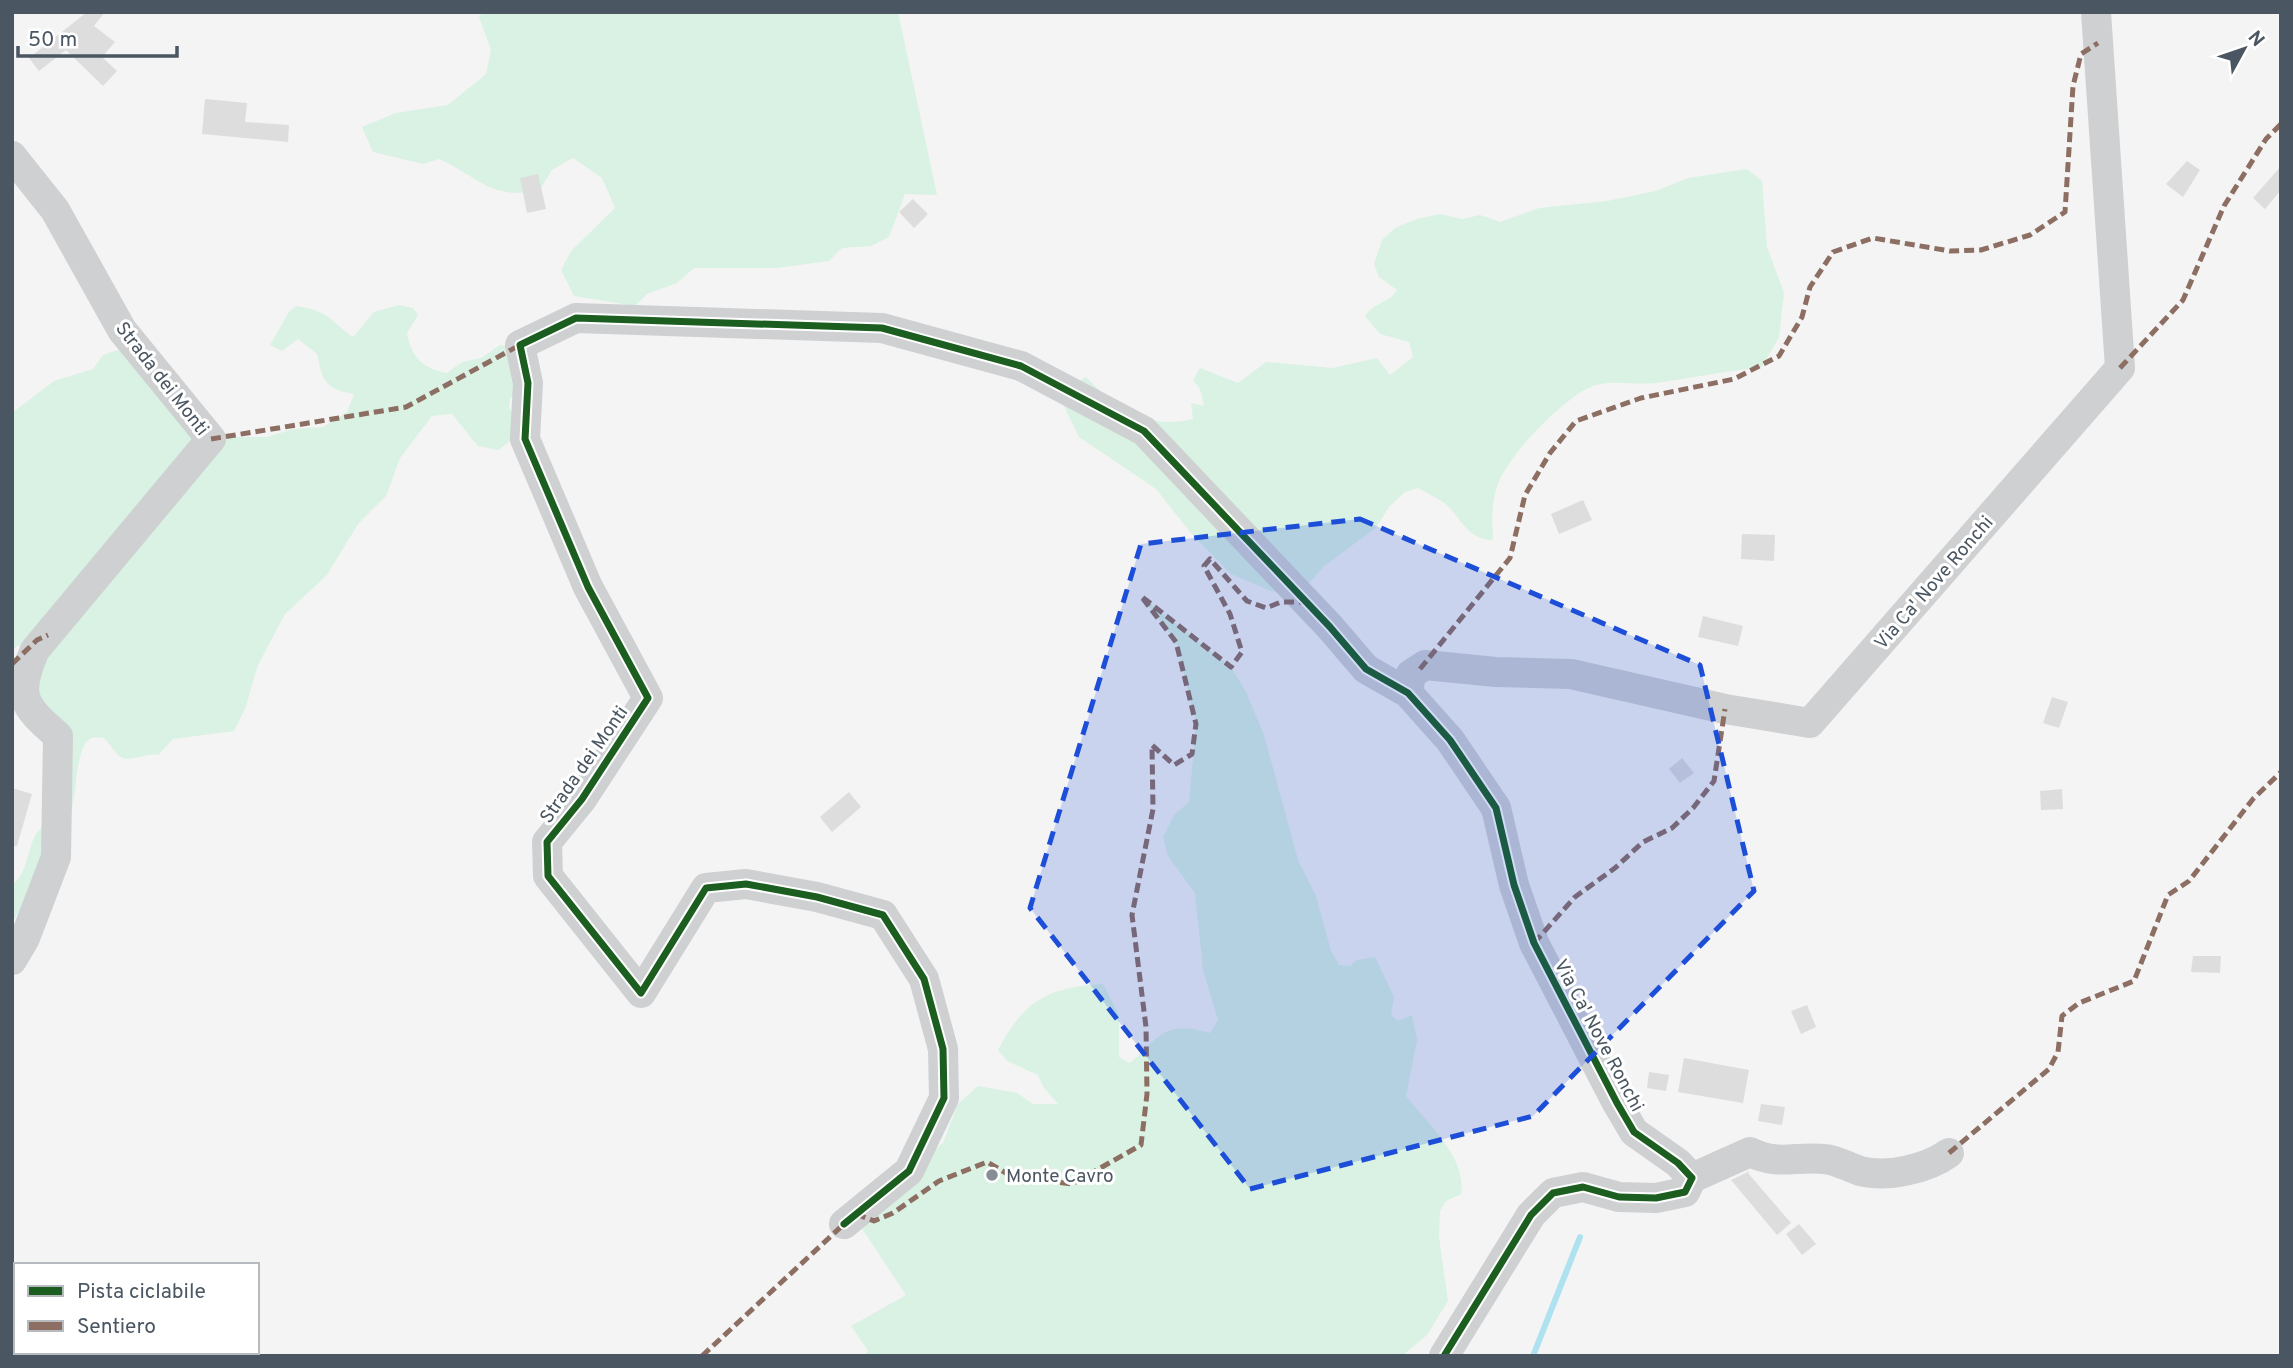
<svg xmlns="http://www.w3.org/2000/svg" width="2293" height="1368" font-family="Overpass,sans-serif">
	<rect width="100%" height="100%" fill="#f4f4f4"/>
	<path fill="#d9f2e3" d="M483 12H898L937 195 905 194 889 237 871 246 842 248 829 261 777 268H694L677 283 647 294 635 306 574 296 561 270 571 251 615 208 602 178 573 158 552 170 539 191C489 199 482 179 439 159L423 164 373 152 362 127 396 113 448 105 486 74 491 50 479 17Z
		M1747 169 1762 181 1767 247 1784 293 1779 337 1762 367C1726 371 1691 378 1656 383 1637 385 1615 380 1596 385 1567 393 1505 458 1497 487 1491 504 1492 522 1493 540 1470 539 1465 526 1451 509 1443 500 1428 494 1418 488L1405 492 1389 507 1376 528 1324 566 1299 595 1271 591 1231 574 1190 532 1156 489 1079 437 1061 400 1071 386 1086 377C1116 409 1147 430 1193 419L1191 403 1204 406 1200 389 1193 380 1200 368 1238 383 1266 362 1332 368 1377 358 1390 375 1413 357 1409 342 1380 334 1365 316C1374 302 1389 304 1397 290L1379 277 1374 264 1382 240 1395 228 1417 219 1440 214 1462 219 1480 215 1500 222 1539 208 1607 201 1656 191 1688 178Z
		M399 305 413 308 418 315 407 333C411 357 423 369 447 373L462 362 481 358 500 345 518 349V389L510 399 509 408 527 429 498 450 478 446 452 414 432 416 400 458 386 496 358 524 327 575 285 614 258 665 245 709 234 731 173 739 158 755C147 752 129 764 119 756 114 751 109 743 104 738 96 737 90 736 85 744 75 763 77 787 72 808 62 852 39 886 12 922V885C32 869 25 840 44 825V724L33 655 17 645 12 652V413L54 381 93 369 103 355 124 348 216 437H267L293 429 323 427 347 412 354 394C324 388 323 382 317 354L298 339 282 351 270 345 289 312 296 306C329 311 328 319 353 337L374 312Z
		M1141 596 1231 667 1246 692 1264 735 1298 860 1316 896 1331 951 1339 965 1350 966 1357 960 1375 957 1394 997 1391 1015 1398 1021 1412 1015 1417 1040 1406 1096C1427 1123 1467 1157 1461 1194L1446 1201 1440 1211 1439 1237 1448 1301 1427 1335 1402 1356H863L868 1351 851 1326 906 1295 855 1218 943 1143 958 1104 978 1086 1017 1093 1033 1104H1058L1044 1088 1038 1075 1007 1061 998 1050C1024 1000 1049 987 1103 984L1119 1015V1057L1130 1063C1161 1035 1166 1020 1210 1033L1218 1020 1203 970 1195 893 1168 856 1163 837 1174 815 1189 802 1196 724 1176 642Z"/>
	<g fill="none" stroke-linecap="round" stroke-linejoin="round">
		<path stroke="#aee2f0" stroke-width="6" d="M1533 1356 1580 1237"/>
	</g>
	<path fill="#ddddde" d="M87 12H105L94 26 115 42 102 57 117 71 103 86 66 50 39 71 29 58Z
		M205 99 247 103 245 122 289 125 288 142 202 134Z
		M2187 161 2200 170 2183 197 2166 184Z
		M2281 166V190L2265 209 2253 198Z
		M538 174 546 209 527 213 520 178Z
		M913 199 928 214 914 228 899 212Z
		M1583 500 1592 520 1559 534 1551 514Z
		M1742 534 1775 535 1774 561 1741 559Z
		M1703 616 1743 626 1738 646 1698 637Z
		M2052 697 2068 702 2059 728 2043 723Z
		M1682 758 1694 773 1680 783 1669 769Z
		M12 788 32 794 17 846H12Z
		M2062 789 2063 809 2041 810 2040 791Z
		M849 792 861 807 832 832 820 817Z
		M2193 956H2221L2220 973 2191 972Z
		M1807 1005 1816 1027 1801 1034 1791 1011Z
		M1684 1058 1749 1070 1743 1103 1678 1092Z
		M1649 1072 1669 1075 1666 1091 1647 1088Z
		M1761 1104 1785 1107 1782 1125 1758 1121Z
		M1750 1171 1748 1173 1791 1223 1777 1235 1731 1180Z
		M1799 1224 1816 1244 1802 1255 1786 1234Z"/>
	<g fill="none" stroke-linecap="round" stroke-linejoin="round">
		<path stroke="#ced0d2" stroke-width="30" d="M12 156 55 210 122 330 211 439 35 650C15 695 22 705 58 736L56 857 25 938 12 960
			M1408 693 1411 674 1425 665 1496 672 1571 674 1725 709 1810 723 2120 368 2096 12
			M1692 1178 1750 1152C1779 1166 1794 1156 1824 1159 1837 1160 1848 1167 1860 1171 1887 1178 1927 1169 1949 1153
			M844 1224 909 1171 944 1098 943 1049 924 979 883 915 817 897 746 884 706 888 641 993 548 876 547 842 582 799 648 698 588 587 525 439 528 383 520 345 576 318 882 328 1021 366 1144 431 1330 627 1366 669 1408 693 1450 740 1496 808 1514 885 1534 943 1617 1103 1634 1132 1678 1163 1692 1178 1685 1192 1656 1198 1619 1197 1583 1187 1553 1193 1531 1215 1444 1356"/>
		<path stroke="#8d6e63" stroke-width="5" stroke-dasharray="10 5" stroke-linecap="butt" d="M2120 368 2183 300 2224 206 2266 139 2281 124
			M211 439 406 407 520 345
			M12 664 37 640 48 635
			M1420 669 1510 558 1525 495 1550 453 1576 421 1641 398 1734 379 1779 356 1802 317 1810 287 1833 252 1873 238 1950 251 1981 250 2030 235 2065 212 2073 86 2081 54 2098 43
			M1534 943 1575 897 1615 868 1643 842 1672 828 1693 808 1714 781 1725 709
			M1949 1153 2049 1069 2058 1052 2062 1016 2079 1003 2134 981 2168 895 2189 881 2253 799 2281 772
			M856 1214 874 1221 893 1213 939 1181 987 1162 1011 1176 1072 1184 1141 1145 1147 1094 1146 1027 1132 915 1153 809 1152 745 1174 765 1192 754 1196 724 1176 642 1141 596 1231 667 1242 652 1230 614 1204 566 1210 559 1247 601 1266 608 1281 602H1305
			M702 1356 844 1224"/>
		<g stroke="#fff" stroke-width="11">
			<path id="cycleway" d="M844 1224 909 1171 944 1098 943 1049 924 979 883 915 817 897 746 884 706 888 641 993 548 876 547 842 582 799 648 698 588 587 525 439 528 383 520 345 576 318 882 328 1021 366 1144 431 1330 627 1366 669 1408 693 1450 740 1496 808 1514 885 1534 943 1617 1103 1634 1132 1678 1163 1692 1178 1685 1192 1656 1198 1619 1197 1583 1187 1553 1193 1531 1215 1444 1356"/>
		</g>
		<use href="#cycleway" stroke="#1b5e20" stroke-width="7"/>
	</g>
	<path fill="#1d4ed8" fill-opacity="0.2" stroke="#1d4ed8" stroke-width="5" stroke-dasharray="14 9" stroke-linejoin="round" d="M1360 519 1700 665 1754 891 1533 1116 1250 1189 1030 908 1141 544Z"/>
	<circle fill="#868d94" stroke="#fff" stroke-width="2.5" cx="992" cy="1175" r="7"/>
	<g text-anchor="middle" stroke-width="6" stroke-linejoin="round" paint-order="stroke">
		<g font-size="19" fill="#4a5661" stroke="#fff">
			<text transform="translate(163 378) rotate(52)" y="7">Strada dei Monti</text>
			<text transform="translate(1933 582) rotate(-49)" y="7">Via Ca' Nove Ronchi</text>
			<text transform="translate(583 764) rotate(-55)" y="7">Strada dei Monti</text>
			<text transform="translate(1600 1035) rotate(62)" y="7">Via Ca' Nove Ronchi</text>
		</g>
		<g font-size="19" fill="#4a5661" stroke="#fff" text-anchor="start">
			<text x="1006" y="1182">Monte Cavro</text>
		</g>
	</g>
	<rect width="2293" height="1368" fill="none" stroke="#4a5661" stroke-width="28"/>
	<rect x="14" y="1263" width="245" height="91" fill="#ffffff" stroke="#b7bbc0" stroke-width="2"/>
	<rect x="28" y="1286" width="35" height="10" fill="#1b5e20" stroke="#b7bbc0" stroke-width="2"/>
	<text x="77" y="1298" font-size="21" fill="#4a5661">Pista ciclabile</text>
	<rect x="28" y="1321" width="35" height="10" fill="#8d6e63" stroke="#b7bbc0" stroke-width="2"/>
	<text x="77" y="1333" font-size="21" fill="#4a5661">Sentiero</text>
	<g transform="translate(2244 49) rotate(50)" stroke="#ffffff" stroke-width="5" paint-order="stroke">
	<path d="M0-5L12 26L0 18L-12 26Z" fill="#4a5661"/>
	<text y="-10" font-size="19" font-weight="bold" text-anchor="middle" fill="#4a5661">N</text>
	</g>
	<path d="M18 46v10h159v-10" fill="none" stroke="#4a5661" stroke-width="3.5"/>
	<text x="28" y="46" font-size="21" fill="#4a5661" stroke="#ffffff" stroke-width="5" paint-order="stroke">50 m</text>
</svg>
